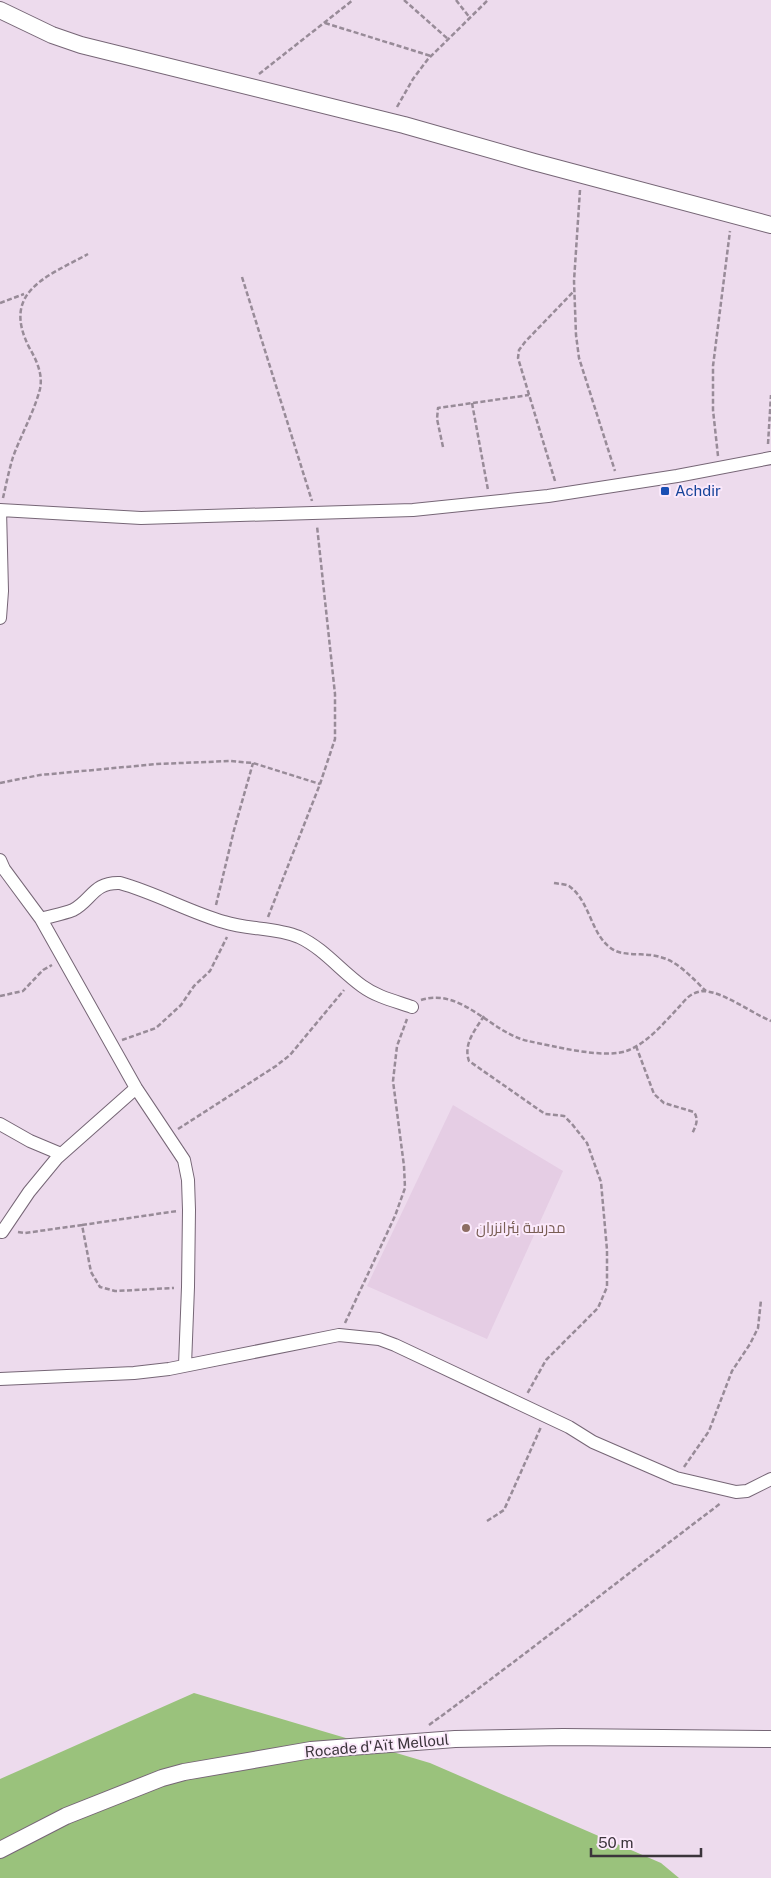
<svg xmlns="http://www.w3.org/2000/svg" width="771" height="1878" font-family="'Public Sans',Cairo,sans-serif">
	<rect width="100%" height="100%" fill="#eddbed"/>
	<path fill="#e5cde4" d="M453 1105 563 1171 487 1339 367 1286Z"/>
	<path fill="#9ac27c" d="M194 1693 430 1763 661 1863 679 1878H0V1779Z"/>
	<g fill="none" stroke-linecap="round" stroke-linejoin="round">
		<g stroke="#766676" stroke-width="14">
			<path id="minor" d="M0 618 2 591 0 510 141 518 413 510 548 496 677 476 771 458
				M0 860 4 869 41 919 136 1088 184 1160 188 1180 189 1210 188 1287 185 1365
				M41 919C51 916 63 914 73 910 92 900 93 882 120 883 156 893 189 912 224 922 248 930 275 927 299 937 323 948 341 971 362 986 377 997 395 1001 412 1007
				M0 1124 30 1141 61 1154
				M2 1232 29 1192 57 1158 136 1088
				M0 1379 134 1373 169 1369 339 1335 379 1339 395 1345 569 1427 593 1442 676 1478 736 1492 747 1491 771 1479"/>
		</g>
		<g stroke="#766676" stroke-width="18">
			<path id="tertiary" d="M0 10 52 35 81 45 404 125 534 162 771 225
				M0 1850 66 1816 162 1778 184 1772 311 1750 455 1739 563 1737 771 1739"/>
		</g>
		<path stroke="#988b98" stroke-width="2.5" stroke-dasharray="5 2.5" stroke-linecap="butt" d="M404 0 448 39
			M456 0 470 18
			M325 23 431 56
			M259 74 353 0
			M397 107 413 79 428 59 488 0
			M580 190 574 281 576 335 579 358 615 471
			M242 277 312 501
			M0 303 24 294
			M472 403 488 490
			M768 444 771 395
			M443 447 437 419 438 408 529 395
			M718 456 713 410V366L730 231
			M555 481 518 358 519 350 525 342 574 291
			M3 498C6 485 9 470 13 457 21 435 34 412 40 389 43 375 37 361 30 349 0 292 46 277 88 254
			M0 783 40 775 157 764 230 761 253 763 320 784
			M554 883C559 884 565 884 569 886 591 902 590 934 612 949 624 957 645 952 660 957 678 961 693 979 706 991
			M216 905 234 830 253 763
			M268 917 320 784 335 739V694L317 526
			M0 996 23 991 43 970 52 965
			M421 1000C462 987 491 1033 528 1041 553 1046 606 1060 629 1050 648 1042 664 1023 678 1008 682 1004 686 998 691 995 694 993 698 992 702 991 723 991 751 1013 771 1021
			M484 1016C475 1030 463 1044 469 1061L545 1114 564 1116 572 1124 587 1143 601 1182 607 1250V1287L598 1308 546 1360 527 1394
			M122 1040 156 1028 181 1005 194 986 210 971 227 937
			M636 1046 654 1094 664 1103 694 1112C699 1120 696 1125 692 1134
			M178 1129 276 1066 290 1055 344 990
			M82 1225 177 1211
			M18 1232 25 1233 82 1225 91 1272 100 1287 115 1291 174 1288
			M345 1323 395 1216 405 1188 404 1166 393 1081 397 1046 407 1019
			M684 1467 709 1431 732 1371 750 1344 758 1328 761 1300
			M487 1521 504 1510 541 1427
			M429 1725C528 1653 623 1577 721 1503"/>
		<use href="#minor" stroke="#fff" stroke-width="12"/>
		<use href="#tertiary" stroke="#fff" stroke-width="16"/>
	</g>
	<rect fill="#1a4fb4" stroke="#fbe9fb" stroke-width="2" x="660" y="486" width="10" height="10" rx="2.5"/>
	<circle fill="#8d6e63" stroke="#fbe9fb" stroke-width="2" cx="466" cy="1228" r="5"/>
	<g text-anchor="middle" stroke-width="4" stroke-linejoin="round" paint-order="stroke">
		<g font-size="15" fill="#164399" stroke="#fbe9fb" text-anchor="start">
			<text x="675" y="496">Achdir</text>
		</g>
		<g font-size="15" fill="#785e54" stroke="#fbe9fb" text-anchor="start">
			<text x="476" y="1233">مدرسة بئرانزران</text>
		</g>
		<g font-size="15" fill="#3b343b" stroke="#fbe9fb">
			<text transform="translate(377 1746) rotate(-5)" y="5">Rocade d'Aït Melloul</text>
		</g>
	</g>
	<path d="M591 1848v8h110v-8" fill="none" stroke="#3b343b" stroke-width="2.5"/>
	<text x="598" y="1848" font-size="15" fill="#3b343b" stroke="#fbe9fb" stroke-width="4" paint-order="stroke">50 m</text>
</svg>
